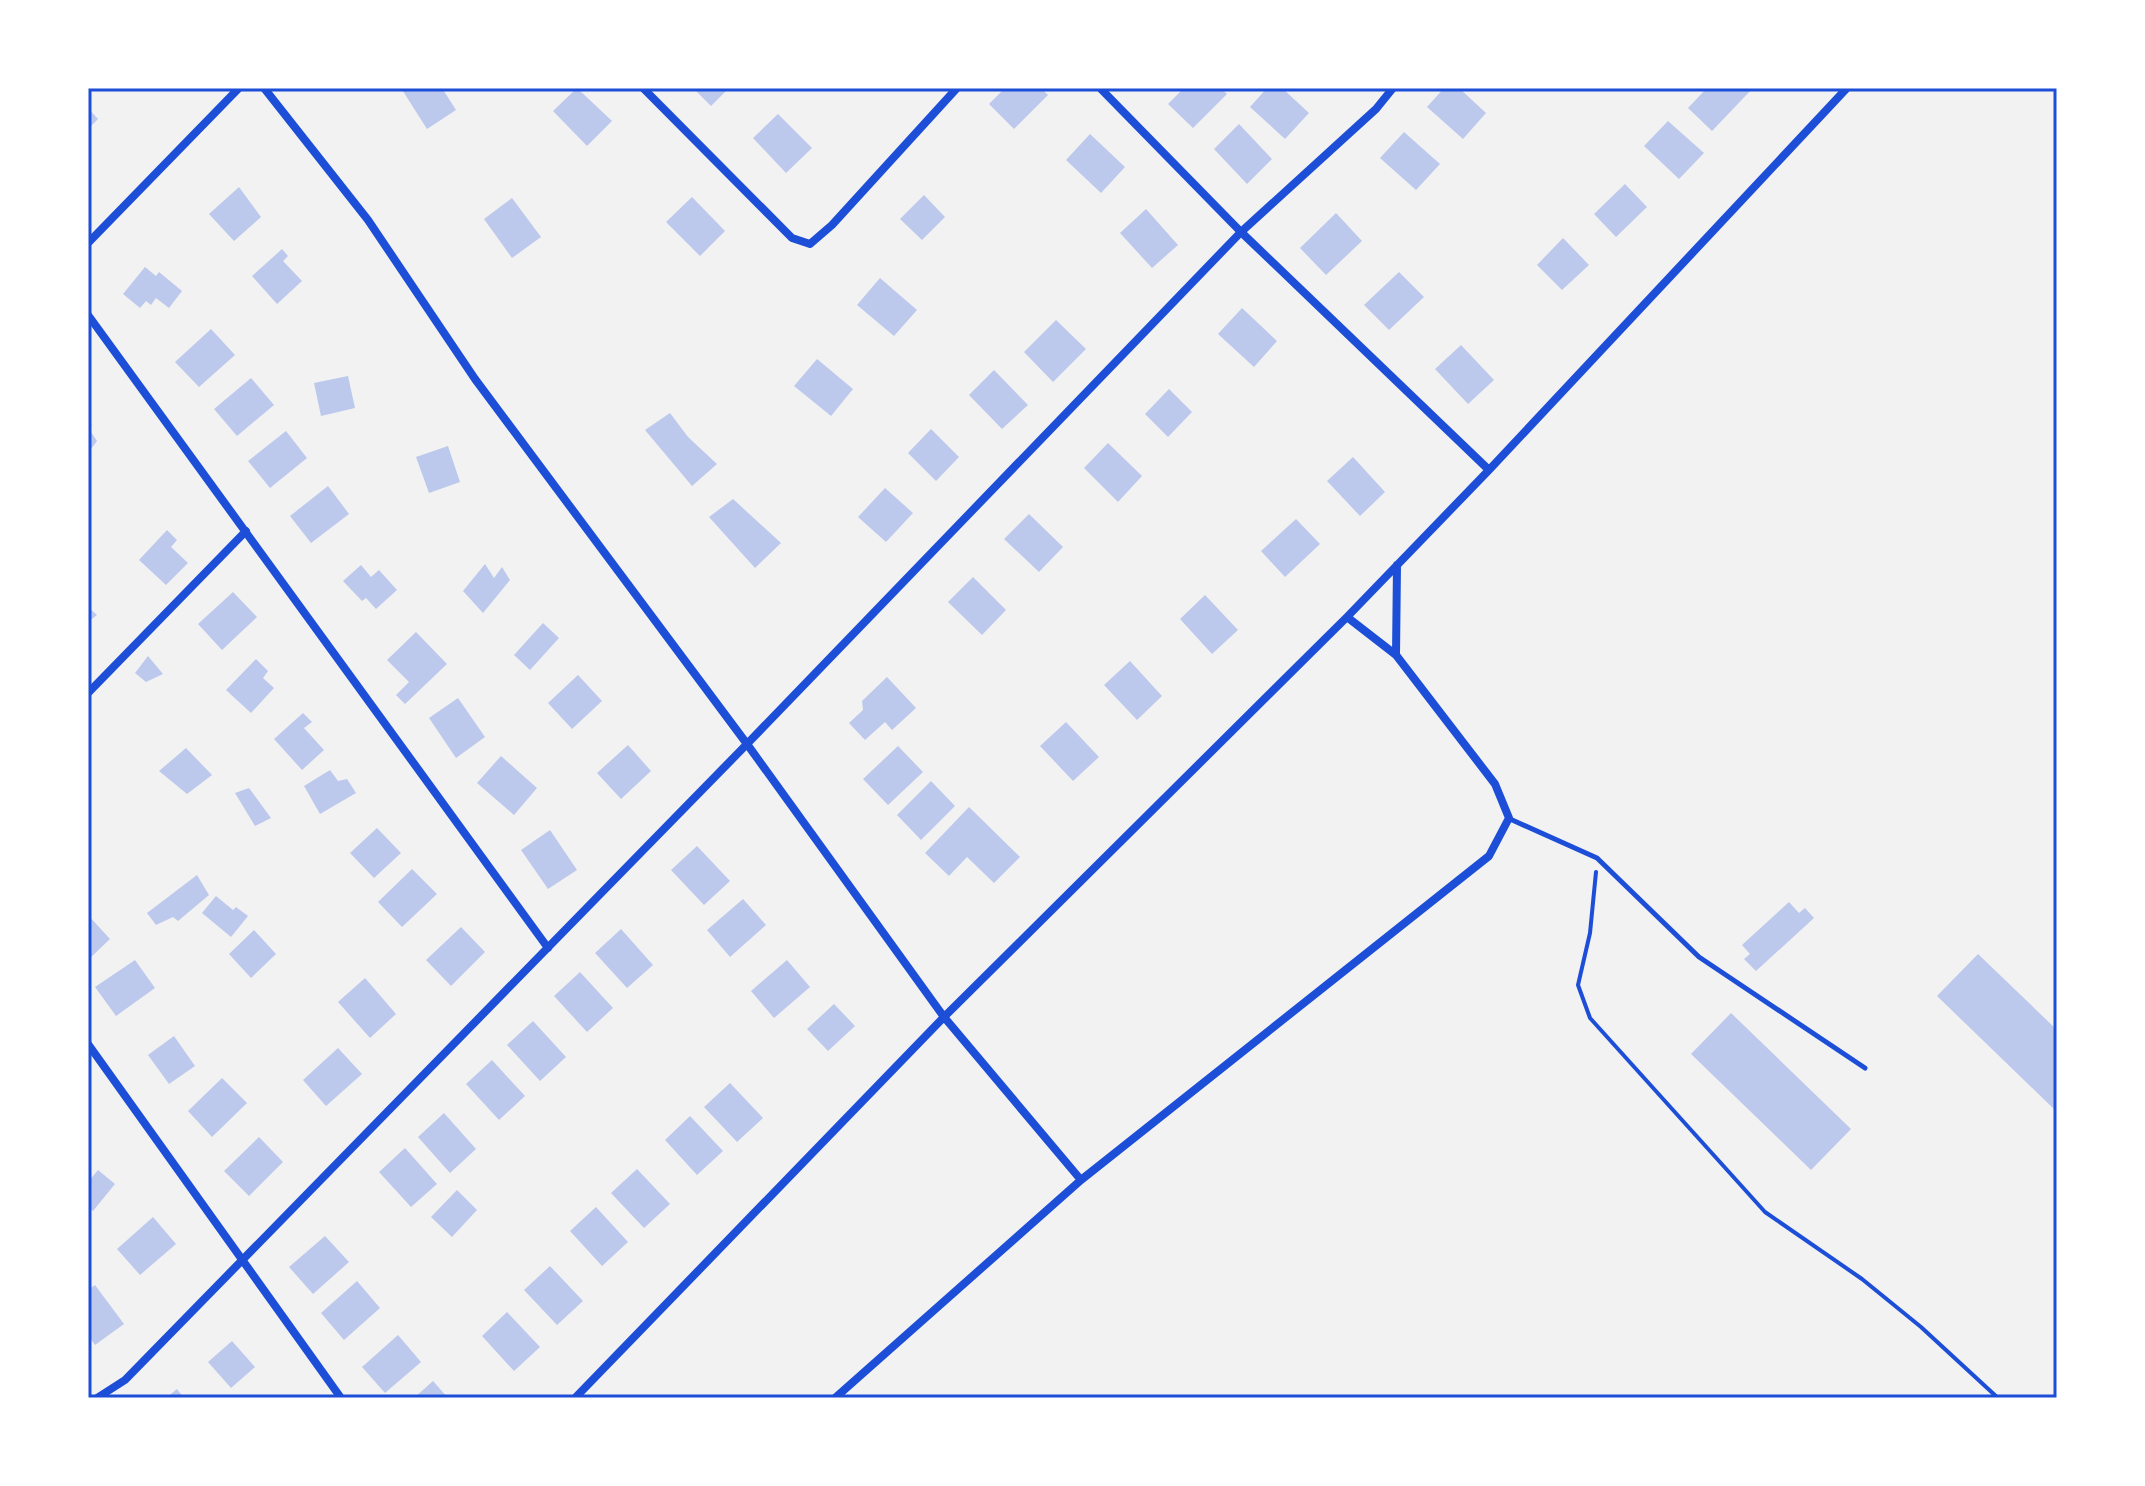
<svg xmlns="http://www.w3.org/2000/svg" width="2145" height="1486" font-family="'Crimson Pro',serif">
	<rect width="100%" height="100%" fill="#f2f2f2"/>
	<path fill="#bdc9ec" d="M401 88H442L456 110 427 129Z
		M577 88 612 121 587 146 553 111Z
		M693 88H729L711 106Z
		M1005 88H1041L1048 95 1014 129 989 104Z
		M1184 88H1221L1227 94 1193 128 1168 104Z
		M1267 88H1282L1309 113 1285 139 1250 107Z
		M1444 88H1459L1486 113 1463 139 1427 107Z
		M1707 88H1753L1712 131 1688 108Z
		M88 108 98 119 88 129Z
		M778 114 812 148 786 173 753 138Z
		M1668 121 1704 153 1679 179 1644 146Z
		M1239 124 1272 159 1247 184 1214 149Z
		M1404 132 1440 164 1416 190 1380 158Z
		M1090 134 1125 167 1101 193 1066 160Z
		M1625 184 1647 207 1616 237 1594 214Z
		M239 187 261 217 234 241 209 214Z
		M924 195 945 217 922 240 900 219Z
		M692 197 725 231 700 256 666 222Z
		M512 198 541 237 512 258 484 219Z
		M1146 209 1178 245 1152 268 1120 233Z
		M1336 213 1362 241 1326 275 1300 248Z
		M1563 238 1589 265 1562 290 1537 265Z
		M282 249 288 256 283 261 302 281 277 304 252 276Z
		M145 267 156 276 159 272 182 291 169 308 156 298 151 305 146 301 140 308 123 294Z
		M1399 272 1424 297 1389 330 1364 305Z
		M880 278 917 310 894 336 857 305Z
		M1242 308 1277 341 1254 367 1218 334Z
		M1056 320 1086 349 1053 382 1024 352Z
		M211 329 235 355 199 387 175 362Z
		M1461 345 1494 380 1468 404 1435 369Z
		M817 359 853 389 831 416 794 386Z
		M994 370 1028 405 1002 429 969 395Z
		M348 376 355 408 321 416 314 383Z
		M251 378 274 405 237 436 214 409Z
		M1169 389 1192 412 1168 437 1145 414Z
		M670 413 688 437 717 464 692 486 645 430Z
		M88 422 92 425 89 429 97 441 88 453Z
		M931 429 959 457 936 481 908 453Z
		M286 431 307 458 270 488 248 461Z
		M1108 443 1142 476 1118 502 1084 468Z
		M448 446 460 482 429 493 416 457Z
		M1353 457 1385 492 1360 516 1327 481Z
		M328 486 349 514 311 543 290 516Z
		M885 488 913 513 886 542 858 517Z
		M733 499 781 543 755 568 709 517Z
		M1029 514 1063 547 1039 572 1004 539Z
		M1296 519 1320 544 1285 577 1261 551Z
		M167 530 177 540 171 547 188 563 166 585 139 560Z
		M485 564 494 578 502 567 510 580 483 613 463 591Z
		M361 565 371 577 379 570 397 590 376 609 366 598 362 601 343 581Z
		M973 577 1006 610 982 635 948 602Z
		M233 592 257 617 222 650 198 624Z
		M1205 595 1238 630 1212 654 1180 619Z
		M88 607 97 615 88 622Z
		M543 623 559 638 530 670 514 655Z
		M416 632 447 664 405 704 396 695 409 682 387 660Z
		M148 656 163 674 146 682 135 673Z
		M256 659 268 671 263 678 274 688 251 713 226 690Z
		M1130 661 1162 696 1137 720 1104 685Z
		M578 675 602 701 572 729 548 703Z
		M887 677 916 708 892 730 885 722 865 740 849 723 863 710 862 701Z
		M458 698 485 737 456 758 429 718Z
		M303 713 312 722 304 728 324 750 302 770 274 739Z
		M1066 722 1099 757 1073 781 1040 746Z
		M628 745 651 771 621 799 597 773Z
		M898 746 923 772 888 805 863 779Z
		M186 748 212 775 187 794 159 771Z
		M501 756 537 788 514 815 477 783Z
		M330 770 338 781 347 779 356 793 320 814 304 786Z
		M931 781 955 806 921 840 897 815Z
		M249 788 271 818 255 826 235 793Z
		M969 807 1020 857 994 883 967 857 949 876 925 853Z
		M377 828 401 853 374 878 350 853Z
		M550 830 577 870 548 889 521 850Z
		M697 846 730 881 704 905 671 870Z
		M412 869 437 894 402 927 378 902Z
		M197 875 209 895 178 921 173 917 156 925 147 913Z
		M216 896 233 910 236 907 248 916 231 937 202 913Z
		M743 899 766 925 730 957 707 930Z
		M1789 902 1799 913 1805 908 1814 918 1756 971 1744 959 1750 954 1742 945Z
		M88 915 110 939 88 960Z
		M461 927 485 952 451 986 426 960Z
		M621 929 653 965 627 988 595 953Z
		M254 930 276 954 251 978 229 954Z
		M1978 954 2057 1030V1112L1937 996Z
		M135 960 155 988 116 1016 95 987Z
		M787 960 810 987 774 1018 751 991Z
		M580 972 613 1008 587 1032 554 996Z
		M365 978 396 1014 370 1038 338 1002Z
		M834 1004 855 1026 828 1051 807 1029Z
		M1731 1013 1851 1129 1811 1170 1691 1054Z
		M533 1021 566 1057 540 1081 507 1045Z
		M174 1036 195 1066 169 1084 148 1055Z
		M338 1048 362 1074 326 1106 303 1080Z
		M492 1060 525 1096 499 1120 466 1084Z
		M222 1078 247 1103 212 1137 188 1111Z
		M730 1083 763 1118 737 1142 704 1107Z
		M444 1113 476 1149 450 1173 418 1137Z
		M690 1116 723 1151 697 1175 665 1140Z
		M259 1137 283 1162 249 1196 224 1171Z
		M405 1148 437 1184 411 1207 379 1172Z
		M637 1169 670 1204 644 1228 611 1193Z
		M98 1170 115 1184 93 1211 88 1207V1182Z
		M457 1190 477 1210 452 1237 431 1217Z
		M596 1207 628 1242 602 1266 570 1231Z
		M153 1217 176 1244 140 1275 117 1249Z
		M325 1236 349 1262 313 1294 289 1267Z
		M550 1266 583 1301 557 1325 524 1290Z
		M357 1281 380 1308 344 1340 321 1313Z
		M95 1285 124 1324 95 1345 88 1335V1290Z
		M507 1312 540 1347 514 1371 482 1336Z
		M398 1335 421 1362 385 1393 362 1367Z
		M232 1341 255 1367 231 1388 208 1362Z
		M433 1381 448 1398H414Z
		M177 1389 184 1398H166Z"/>
	<g fill="none" stroke-linecap="round" stroke-linejoin="round">
		<path stroke="#1d4ed8" stroke-width="4" d="M1596 872 1590 933 1578 985 1590 1018 1765 1212 1862 1279 1921 1327 1998 1398"/>
		<path stroke="#1d4ed8" stroke-width="5" d="M1510 819 1597 858 1699 957 1865 1068"/>
		<path stroke="#1d4ed8" stroke-width="8" d="M264 88 368 220 475 379 747 744 944 1017 1081 1180
			M643 88 792 238 810 244 832 225 957 88
			M1100 88 1241 232 1489 470
			M88 243 239 88
			M88 315 548 948
			M1396 655 1397 565
			M88 693 246 531
			M88 1044 341 1398
			M97 1398 125 1380 747 744 1241 232 1376 109 1393 88
			M575 1398 944 1017 1347 617 1489 470 1847 88
			M835 1398 1081 1180 1489 856 1509 818 1495 784 1396 655 1347 617"/>
	</g>
	<rect width="2145" height="1486" fill="none" stroke="#ffffff" stroke-width="180"/>
	<rect x="90" y="90" width="1965" height="1306" fill="none" stroke="#1d4ed8" stroke-width="3"/>
</svg>
